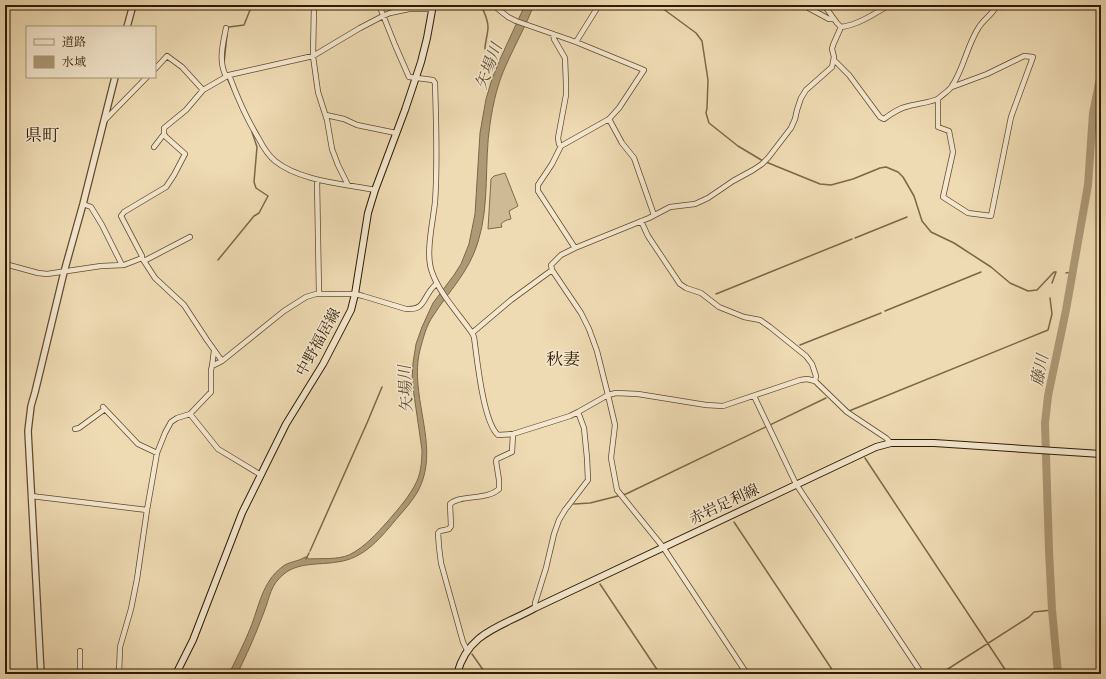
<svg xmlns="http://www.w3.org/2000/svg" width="1106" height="679" font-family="'IM FELL English','Noto Serif JP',serif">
	<rect width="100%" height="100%" fill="#eedab3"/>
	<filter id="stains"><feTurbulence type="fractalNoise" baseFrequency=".005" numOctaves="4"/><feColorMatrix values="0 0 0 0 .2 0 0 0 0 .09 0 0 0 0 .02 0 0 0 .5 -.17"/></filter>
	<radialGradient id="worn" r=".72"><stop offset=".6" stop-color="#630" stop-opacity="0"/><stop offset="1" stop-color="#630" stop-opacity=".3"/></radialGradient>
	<path fill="#ceba95" stroke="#7f6a4a" d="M505 173 518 206 509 211 511 219C506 220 504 221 501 224L502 227 488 229 491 179 494 176Z"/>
	<path fill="#ad9976" stroke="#7b6747" d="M525 5H534C526 25 516 43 507 63 498 82 493 103 490 124 484 163 490 204 478 242 469 272 449 291 433 316 426 326 423 339 420 350 417 362 417 373 418 385 421 421 436 457 418 491 413 500 406 508 399 516 382 536 365 559 337 562 320 565 298 562 284 574 270 585 270 597 264 612 262 618 259 624 257 630 251 645 244 660 237 674H229C236 659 244 644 250 629 259 607 262 582 282 567 289 561 298 562 305 557H307L309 559C321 558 337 560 349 555 365 547 376 534 388 521 399 508 410 496 417 481 421 472 422 460 422 450L412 381 413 363 416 344 422 327 433 303 454 275 461 264 469 244 475 214 480 133 486 99 492 79 501 57Z"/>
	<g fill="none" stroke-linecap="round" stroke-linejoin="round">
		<path stroke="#7b6747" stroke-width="1.5" d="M481 5C484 12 488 19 488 27 488 34 485 42 485 49
			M658 5 696 33 702 41 708 80 707 108 706 113 709 123 738 146 763 161
			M228 29 229 27 244 25 250 10 253 5
			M224 63 227 35
			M227 78 233 91
			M766 162 820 184 831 185 853 179 880 168 886 167 898 172 903 177 914 196 922 221 931 232 954 243 991 267 1010 283 1028 291 1037 290 1054 272H1056
			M855 238 907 217
			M218 260 254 216 259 213 268 196 256 188 254 182 257 147 252 132
			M1066 273 1072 272
			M1052 283 1056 272
			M716 294 852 239
			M885 311 981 272
			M800 345 881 313
			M846 408 849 411 1048 330 1052 314 1050 298
			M865 458 1008 674
			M574 504 590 503 626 494 826 398
			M734 522 835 674
			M310 551 367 423 382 387
			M306 559 309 553
			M600 584 660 674
			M472 654 486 674
			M940 674 1029 617 1034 612 1052 610"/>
		<path stroke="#ad9976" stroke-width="8" d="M1058 674 1052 610 1049 551 1045 423 1048 396 1066 310 1088 185 1093 113 1101 74"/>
		<g stroke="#604b2d" stroke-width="6">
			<path id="minor" d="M314 5 313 56 318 92 327 120 332 149 338 165 348 185
				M379 5 395 45 409 77 433 80 435 83C436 122 438 162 435 202 433 222 425 254 432 272 439 293 459 314 472 333L474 337C477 358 483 422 498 435L513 434 570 416 578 412 608 395 616 393 638 394 706 405 723 406 800 380 807 379 815 381 847 412 886 438 891 443
				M493 5 508 17 516 21 576 42 644 70 619 108 609 119 561 146 552 164 538 185V191L575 248
				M803 5 829 19H833
				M824 5 837 23 841 27C858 25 874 14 889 5
				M226 28C223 44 218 61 226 76
				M553 34 554 39 565 58 566 84V95L558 138 559 144 561 146
				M576 42 599 5
				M834 60 849 75 880 117 884 119C892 113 899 108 909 106 915 104 934 102 939 98 942 95 950 90 952 86 964 68 967 45 979 27 984 19 993 14 997 5
				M155 69 167 56 182 67 203 90
				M229 75C237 97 246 118 259 139 263 147 268 155 275 161 300 181 344 184 375 190
				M938 99V127L949 131 953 152 943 197 968 213 991 216 1011 117 1033 57 1024 56 987 74 952 87
				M326 115 344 119 357 125 396 133
				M609 119 622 143 634 158 654 215
				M105 120 147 77
				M154 147 164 134
				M317 180 319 294
				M83 204 91 207 102 225 122 265
				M641 221 648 236 680 284 686 288 701 293 719 307 744 317 760 320 770 327 806 356 812 364 816 376 815 381
				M144 261 190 237
				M5 264 38 273 47 274 101 266 124 265 142 258
				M472 333 511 300 552 270
				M222 361 207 340 184 305 155 278 142 258V256L121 216 124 212 166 187 174 175 185 154 166 137 164 134V128L186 110 203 90 229 75 313 56 360 28 383 16 390 13 409 9H432
				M212 366 222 361 284 311 306 297 316 294H355L363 296 406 309C423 310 422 302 430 291 432 288 435 285 437 283
				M754 396 796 484 922 674
				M103 407 138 444 157 453
				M190 414 218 449 261 475
				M75 429 79 428 105 409
				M31 496 147 510
				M535 608V603L546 568 554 534 559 520 565 510 588 480 587 458 584 428 578 412
				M467 650 463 642 441 563 439 547 438 533 440 531 449 529 451 526 450 504C461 494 486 501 499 489V480L496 461 497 459 512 452 513 434
				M80 651V674
				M119 674 120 647 131 609 137 579 147 510 157 453 165 433 171 422 177 418 190 414 211 392V370L212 366 214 351
				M747 674 663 547 617 490 611 458 615 425 608 395 597 351 589 329 581 313 552 270 551 265 561 255 575 248 649 218 670 207 695 204 708 198 733 181 753 170 762 164 768 158 791 128 795 119 797 110 801 98 806 90 832 67 834 57 832 49 833 45 841 27"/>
		</g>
		<g stroke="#604b2d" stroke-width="8">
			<path id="tertiary" d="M127 27 133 5
				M41 674 28 431 31 406 35 392 64 272 83 204 115 77"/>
		</g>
		<g stroke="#301b00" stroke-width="8">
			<path id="secondary" d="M176 674 193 640 242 513 286 424 323 364 351 310 355 294 368 213 375 190 405 110 421 62 427 38 433 5
				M457 674C468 632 501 627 535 608L876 447 891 443H934L1101 454"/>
		</g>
		<use href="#minor" stroke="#f4e7ce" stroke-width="4.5"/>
		<use href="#tertiary" stroke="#f4e7ce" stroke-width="5.5"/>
		<use href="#secondary" stroke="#f4e7ce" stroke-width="6"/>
	</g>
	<g text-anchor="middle" stroke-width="3" stroke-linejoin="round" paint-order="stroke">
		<g font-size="15" fill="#301b00" stroke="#f4e7ce">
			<text transform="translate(318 342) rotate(-61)" y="5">中野福居線</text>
			<text transform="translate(724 504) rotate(-25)" y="5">赤岩足利線</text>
		</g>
		<g font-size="16" font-style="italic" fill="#624d2f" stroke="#f4e7ce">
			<text transform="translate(488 66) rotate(-69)" y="6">矢場川</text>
			<text transform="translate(1039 370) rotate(-79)" y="6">藤川</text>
			<text transform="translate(405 389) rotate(-93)" y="6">矢場川</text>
		</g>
		<g font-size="17" fill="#301b00" stroke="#f4e7ce">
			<text x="42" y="141">県町</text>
			<text x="563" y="365">秋妻</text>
		</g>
	</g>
	<rect width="1106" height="679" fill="none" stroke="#eedab3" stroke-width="20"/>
	<rect x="6" y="6" width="1094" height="667" fill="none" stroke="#301b00" stroke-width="2"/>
	<rect x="10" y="10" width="1086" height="659" fill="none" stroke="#301b00"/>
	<rect x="26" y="26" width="130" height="52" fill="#f4e7ce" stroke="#a6957c"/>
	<rect x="34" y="39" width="20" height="6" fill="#f4e7ce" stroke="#a6957c"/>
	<text x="62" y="46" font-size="12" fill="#301b00">道路</text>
	<rect x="34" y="56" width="20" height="12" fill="#ad9976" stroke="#a6957c"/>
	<text x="62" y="66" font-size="12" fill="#301b00">水域</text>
	<rect width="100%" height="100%" filter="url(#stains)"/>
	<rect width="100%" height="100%" fill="url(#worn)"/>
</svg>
